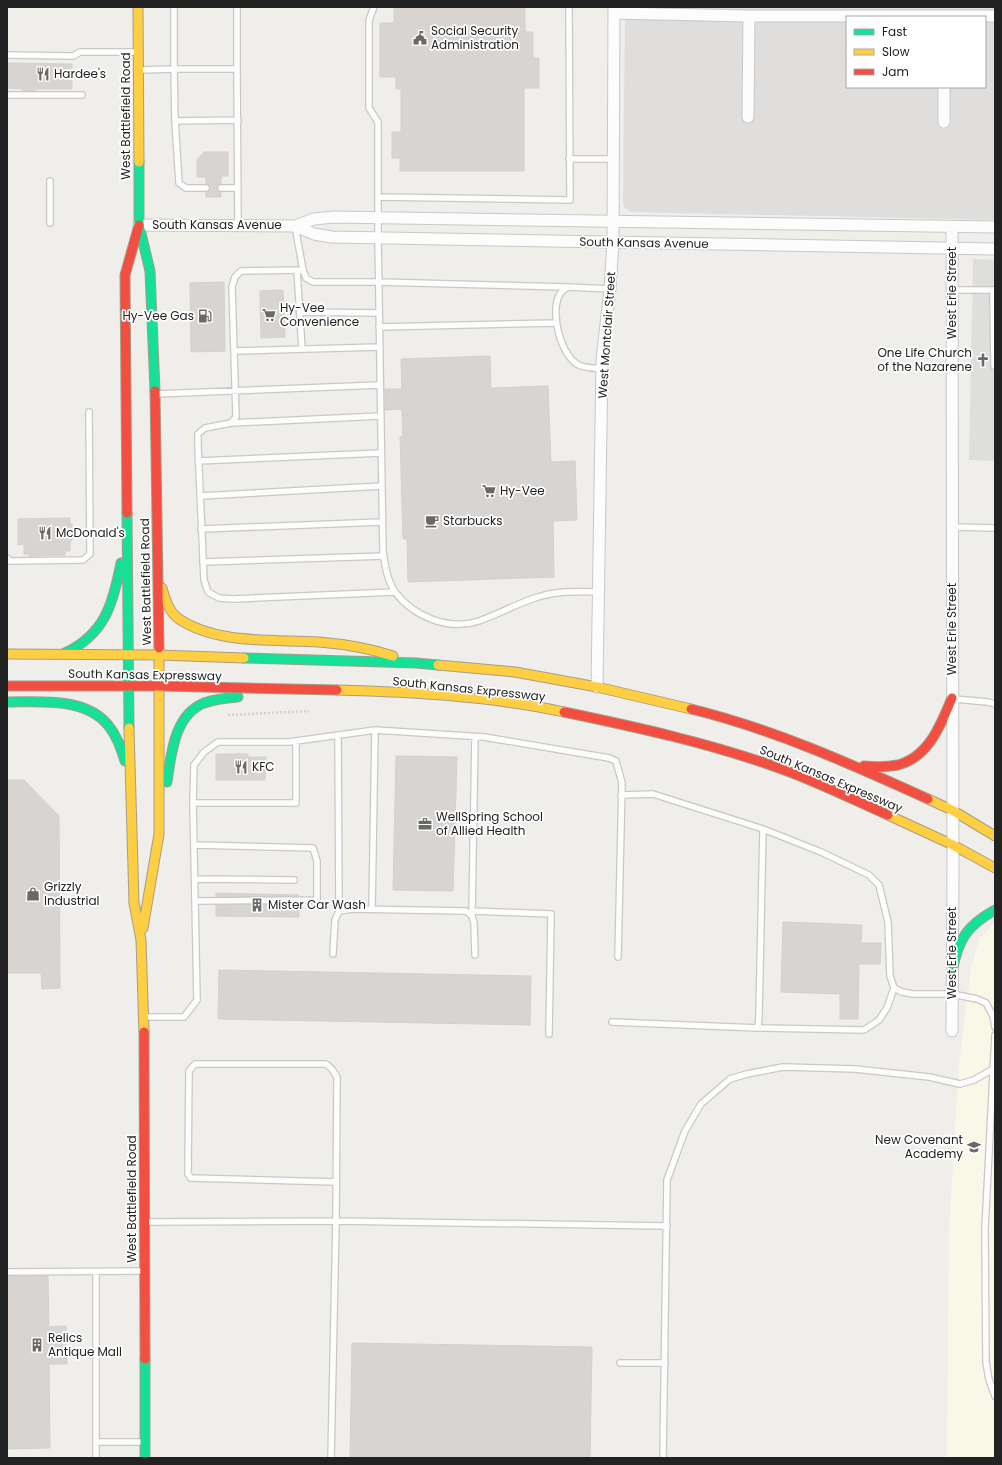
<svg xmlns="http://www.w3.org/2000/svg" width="1002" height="1465" font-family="Poppins,sans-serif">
	<rect width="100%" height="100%" fill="#f0eeeb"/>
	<path fill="#dfdedc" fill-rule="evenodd" d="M625 7H995V220L632 212 624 208 623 200ZM847 17H985V87H847Z"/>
	<path fill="#f8f7e8" d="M995 923V1458H947L949 1230 959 1063 971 969 979 938Z"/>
	<path fill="#dededc" d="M973 259 995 260V461L969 460Z"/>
	<path fill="#d7d4d2" stroke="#d3d0cc" d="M394 7H525V32H533V58H539V88H524V171H400V158H392V132H401V89H396V77H380V23H394Z
		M7 63 72 64V89H35V91H23V89L7 88Z
		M204 152H228V176H221V184L219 185 217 188 218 190 221 192V197H206V192L208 191 210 188 209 186 206 184V177H197V160Z
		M224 282 225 351 191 352 190 283Z
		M283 290 285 337 261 338 260 291Z
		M490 356 491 388 548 386 551 462 575 461 577 520 553 521 554 577 408 582 407 539H403L400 437H403L402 409 385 410V389H402L401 359Z
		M70 518V524H72V541H70V551H66L65 555 29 556V554H24V544L18 545V519Z
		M216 754H248V757H266L265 780H216Z
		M396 756 457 757 453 891 393 890Z
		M7 780H24L59 816 60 988 42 989 41 973H7Z
		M216 893 299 895V896L216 897Z
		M299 904V917L216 916V905Z
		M783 922 862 925 861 943H881L880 964H859L858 1019H840V994L781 992Z
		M219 970 531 976 530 1025 218 1019Z
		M7 1276H48L49 1327 66 1326 67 1364H49L50 1448 7 1449Z
		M352 1343 592 1347 590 1458H350Z"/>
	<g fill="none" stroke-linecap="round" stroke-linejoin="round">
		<g stroke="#c9c8c7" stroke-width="8">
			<path id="lane" d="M237 7V69
				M374 7 369 20V108L378 122V238L383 552C385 565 387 580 395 592 414 617 449 631 479 621 499 614 518 603 538 597 558 590 578 592 599 592
				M7 55 73 56 80 52H135
				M140 70 174 69V7
				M7 95H82
				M238 120 175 121 174 69H237L238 225
				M175 121 179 183 186 188H206
				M569 159H613
				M50 181V223
				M221 188H238
				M378 197 570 200 569 7
				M295 226 303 270 306 278 313 282H378L567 287
				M297 270 302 349
				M303 270 241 271 235 277 232 287 236 417 231 423 205 428 198 434V447L204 580 208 592 219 598 233 599 395 592
				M952 290H995
				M993 290 994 366H995
				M300 312 379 313
				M379 327 556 323
				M234 351 379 347
				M602 369C595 368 587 368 581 366 561 359 549 311 560 294 561 292 565 289 567 287L610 289
				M156 394 380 385
				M231 423 380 416
				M198 461 381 453
				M200 496 382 486
				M952 527 995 528
				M201 529 382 522
				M7 558 10 561 83 560 90 554 89 412
				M203 562 384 556
				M954 699 988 702 995 704
				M338 736 339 911
				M193 803H296V741
				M763 829 821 852 869 875 879 885 888 922 890 976 894 988 902 992 913 994H952L977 999 986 1003 993 1016 995 1027
				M194 845 313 848 317 861V900L195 901
				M195 879 294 880
				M372 909 375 730
				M472 911 551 914 549 1034
				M472 913 475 737
				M333 954 335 920 339 911 353 909 466 911 472 916 474 923 475 955
				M145 1017H184L197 1000 193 803 194 765 204 752 218 742H289L375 730 484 737 609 758 616 761 622 783 618 957
				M612 1022 758 1028 759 1015 763 829 653 794 621 795
				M758 1028 864 1030 879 1020 887 1008 894 988
				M995 1035 985 1229 986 1362 989 1380 995 1396
				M336 1182 191 1178 188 1174 189 1071 195 1064H326L332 1069 337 1077 336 1221 667 1226
				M146 1222 336 1221 331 1458
				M7 1272 142 1271
				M96 1272V1458
				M620 1363H665
				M96 1442H144
				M663 1458 667 1180 685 1131 701 1104 730 1079 747 1074 783 1067 855 1069 929 1077 960 1084 974 1080 993 1069"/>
		</g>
		<g stroke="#c9c8c7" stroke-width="13">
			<path id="street" d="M614 13 749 16H995
				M944 87V122
				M748 117 749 16
				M139 225 295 226 314 219 334 217 995 227
				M295 226 314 234 332 237 995 249
				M597 687 602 360 610 289 613 242 614 7
				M952 1031 953 870 952 227"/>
		</g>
		<g stroke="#a79c86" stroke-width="11">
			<path id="fast" d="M139 162V225L150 271 155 391
				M127 513 129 728
				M65 653C105 634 113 604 121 563
				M244 658 416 663 438 665
				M7 702C39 702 85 697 108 725 117 736 121 748 125 761
				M167 782C171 755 174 715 204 703 215 699 226 698 238 697
				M952 972C958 940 966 926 995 910
				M145 1359V1458"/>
		</g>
		<g stroke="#a79c86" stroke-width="11">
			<path id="slow" d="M138 7 139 162
				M162 588C165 599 169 612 179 619 218 645 275 639 319 642 344 644 368 648 393 656
				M7 654 159 655 244 658
				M438 665 515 672 597 687 691 709
				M337 690C411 692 491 696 564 712
				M129 728 134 903 141 940 144 1032
				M928 799 952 810 995 836
				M888 815 953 845 995 868
				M143 928 159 834V648"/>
		</g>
		<g stroke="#a79c86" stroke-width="11">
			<path id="jam" d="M155 391 159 648
				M127 513 125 275 139 225
				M7 686H159L337 690
				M691 709C773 729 851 764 928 799
				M564 712C636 727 709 743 779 768 816 781 852 799 888 815
				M864 766C875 767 887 767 898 765 929 757 941 724 952 698
				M144 1032 145 1359"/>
		</g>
		<path stroke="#dccecd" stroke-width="2.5" stroke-dasharray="2 2" stroke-linecap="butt" d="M228 715 309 711"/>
		<use href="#lane" stroke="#fdfcfc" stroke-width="5.5"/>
		<use href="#street" stroke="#fdfcfc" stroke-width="11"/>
		<use href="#fast" stroke="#16e098" stroke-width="9"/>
		<use href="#slow" stroke="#ffcf43" stroke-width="9"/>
		<use href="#jam" stroke="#f24e42" stroke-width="9"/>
	</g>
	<defs>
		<g id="civic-bare" transform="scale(1.08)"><path d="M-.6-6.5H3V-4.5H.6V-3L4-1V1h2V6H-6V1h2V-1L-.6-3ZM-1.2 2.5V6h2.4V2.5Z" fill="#6a6968" stroke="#fff" stroke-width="2.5" paint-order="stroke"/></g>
		<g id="restaurant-bare" transform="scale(1.08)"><path d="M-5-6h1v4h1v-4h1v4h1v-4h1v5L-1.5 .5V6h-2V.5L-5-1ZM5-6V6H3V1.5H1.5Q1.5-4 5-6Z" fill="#6a6968" stroke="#fff" stroke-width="2.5" paint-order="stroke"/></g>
		<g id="supermarket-bare" transform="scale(1.08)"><path d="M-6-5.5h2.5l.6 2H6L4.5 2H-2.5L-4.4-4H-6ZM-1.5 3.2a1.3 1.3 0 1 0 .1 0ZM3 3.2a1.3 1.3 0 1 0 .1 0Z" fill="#6a6968" stroke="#fff" stroke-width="2.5" paint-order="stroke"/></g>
		<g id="fuel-bare" transform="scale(1.08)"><path d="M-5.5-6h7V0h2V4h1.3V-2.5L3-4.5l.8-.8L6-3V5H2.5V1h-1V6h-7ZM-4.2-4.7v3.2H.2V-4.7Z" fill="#6a6968" stroke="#fff" stroke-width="2.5" paint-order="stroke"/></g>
		<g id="church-bare" transform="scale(1.08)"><path d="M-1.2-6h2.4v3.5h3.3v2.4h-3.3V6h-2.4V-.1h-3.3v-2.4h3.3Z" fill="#6a6968" stroke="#fff" stroke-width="2.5" paint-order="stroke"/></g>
		<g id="cafe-bare" transform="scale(1.08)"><path d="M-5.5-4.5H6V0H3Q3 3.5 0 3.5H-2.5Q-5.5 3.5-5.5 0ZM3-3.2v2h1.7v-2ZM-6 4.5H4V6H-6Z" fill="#6a6968" stroke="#fff" stroke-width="2.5" paint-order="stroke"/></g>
		<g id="office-bare" transform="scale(1.08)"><path d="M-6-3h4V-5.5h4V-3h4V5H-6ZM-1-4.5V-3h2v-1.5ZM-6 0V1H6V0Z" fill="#6a6968" stroke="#fff" stroke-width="2.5" paint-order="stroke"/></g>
		<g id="shop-bare" transform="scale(1.08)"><path d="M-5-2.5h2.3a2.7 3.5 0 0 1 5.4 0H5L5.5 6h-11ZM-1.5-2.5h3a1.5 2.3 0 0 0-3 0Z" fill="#6a6968" stroke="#fff" stroke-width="2.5" paint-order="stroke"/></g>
		<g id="building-bare" transform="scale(1.08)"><path d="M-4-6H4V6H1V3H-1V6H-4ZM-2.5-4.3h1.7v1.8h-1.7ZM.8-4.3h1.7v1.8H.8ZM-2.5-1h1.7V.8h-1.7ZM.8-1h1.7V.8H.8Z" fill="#6a6968" stroke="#fff" stroke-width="2.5" paint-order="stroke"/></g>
		<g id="school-bare" transform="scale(1.08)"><path d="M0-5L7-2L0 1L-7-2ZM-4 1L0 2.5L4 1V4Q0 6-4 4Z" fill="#6a6968" stroke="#fff" stroke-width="2.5" paint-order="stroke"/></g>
	</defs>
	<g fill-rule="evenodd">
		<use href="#civic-bare" x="420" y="38"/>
		<use href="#restaurant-bare" x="43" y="74"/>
		<use href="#supermarket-bare" x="269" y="315"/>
		<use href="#fuel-bare" x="205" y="316"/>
		<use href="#church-bare" x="983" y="360"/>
		<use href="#supermarket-bare" x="489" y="491"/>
		<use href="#cafe-bare" x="432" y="521"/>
		<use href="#restaurant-bare" x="45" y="533"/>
		<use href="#restaurant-bare" x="241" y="767"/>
		<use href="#office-bare" x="425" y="824"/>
		<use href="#shop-bare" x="33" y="894"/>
		<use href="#building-bare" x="257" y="905"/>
		<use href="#school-bare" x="974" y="1147"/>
		<use href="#building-bare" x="37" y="1345"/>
	</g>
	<g text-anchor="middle" stroke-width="3.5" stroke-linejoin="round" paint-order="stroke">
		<g font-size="12" fill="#222" stroke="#fff" text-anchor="start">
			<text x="431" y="35">Social Security<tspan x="431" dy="14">Administration</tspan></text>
			<text x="54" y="78">Hardee's</text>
			<text x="280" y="312">Hy-Vee<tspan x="280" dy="14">Convenience</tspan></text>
			<text x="194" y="320" text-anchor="end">Hy-Vee Gas</text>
			<text x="972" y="357" text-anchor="end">One Life Church<tspan x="972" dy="14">of the Nazarene</tspan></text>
			<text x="500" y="495">Hy-Vee</text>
			<text x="443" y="525">Starbucks</text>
			<text x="56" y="537">McDonald's</text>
			<text x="252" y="771">KFC</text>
			<text x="436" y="821">WellSpring School<tspan x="436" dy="14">of Allied Health</tspan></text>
			<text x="44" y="891">Grizzly<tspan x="44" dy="14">Industrial</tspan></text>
			<text x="268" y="909">Mister Car Wash</text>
			<text x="963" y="1144" text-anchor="end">New Covenant<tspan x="963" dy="14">Academy</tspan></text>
			<text x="48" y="1342">Relics<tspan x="48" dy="14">Antique Mall</tspan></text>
		</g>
		<g font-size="12" fill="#222" stroke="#fff">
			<text transform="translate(126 116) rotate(-90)" y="4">West Battlefield Road</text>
			<text x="217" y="229">South Kansas Avenue</text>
			<text transform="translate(644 243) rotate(1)" y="4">South Kansas Avenue</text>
			<text transform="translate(952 293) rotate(-90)" y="4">West Erie Street</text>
			<text transform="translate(607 335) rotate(-86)" y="4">West Montclair Street</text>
			<text transform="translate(146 582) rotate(-91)" y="4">West Battlefield Road</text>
			<text transform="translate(952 629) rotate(-90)" y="4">West Erie Street</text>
			<text transform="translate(145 675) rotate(1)" y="4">South Kansas Expressway</text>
			<text transform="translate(469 689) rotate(6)" y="4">South Kansas Expressway</text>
			<text transform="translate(831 779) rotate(23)" y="4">South Kansas Expressway</text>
			<text transform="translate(952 953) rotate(-90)" y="4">West Erie Street</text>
			<text transform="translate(132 1199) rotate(-90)" y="4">West Battlefield Road</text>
		</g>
	</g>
	<rect width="1002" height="1465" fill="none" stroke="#222222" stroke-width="16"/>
	<rect x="846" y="16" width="140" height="72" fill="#ffffff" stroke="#a7a7a7"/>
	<rect x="854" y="29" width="20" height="6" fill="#16e098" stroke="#a7a7a7"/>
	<text x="882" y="36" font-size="12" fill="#222222">Fast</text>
	<rect x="854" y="49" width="20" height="6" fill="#ffcf43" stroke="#a7a7a7"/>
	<text x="882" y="56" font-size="12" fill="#222222">Slow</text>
	<rect x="854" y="69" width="20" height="6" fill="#f24e42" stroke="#a7a7a7"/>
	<text x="882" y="76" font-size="12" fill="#222222">Jam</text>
</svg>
